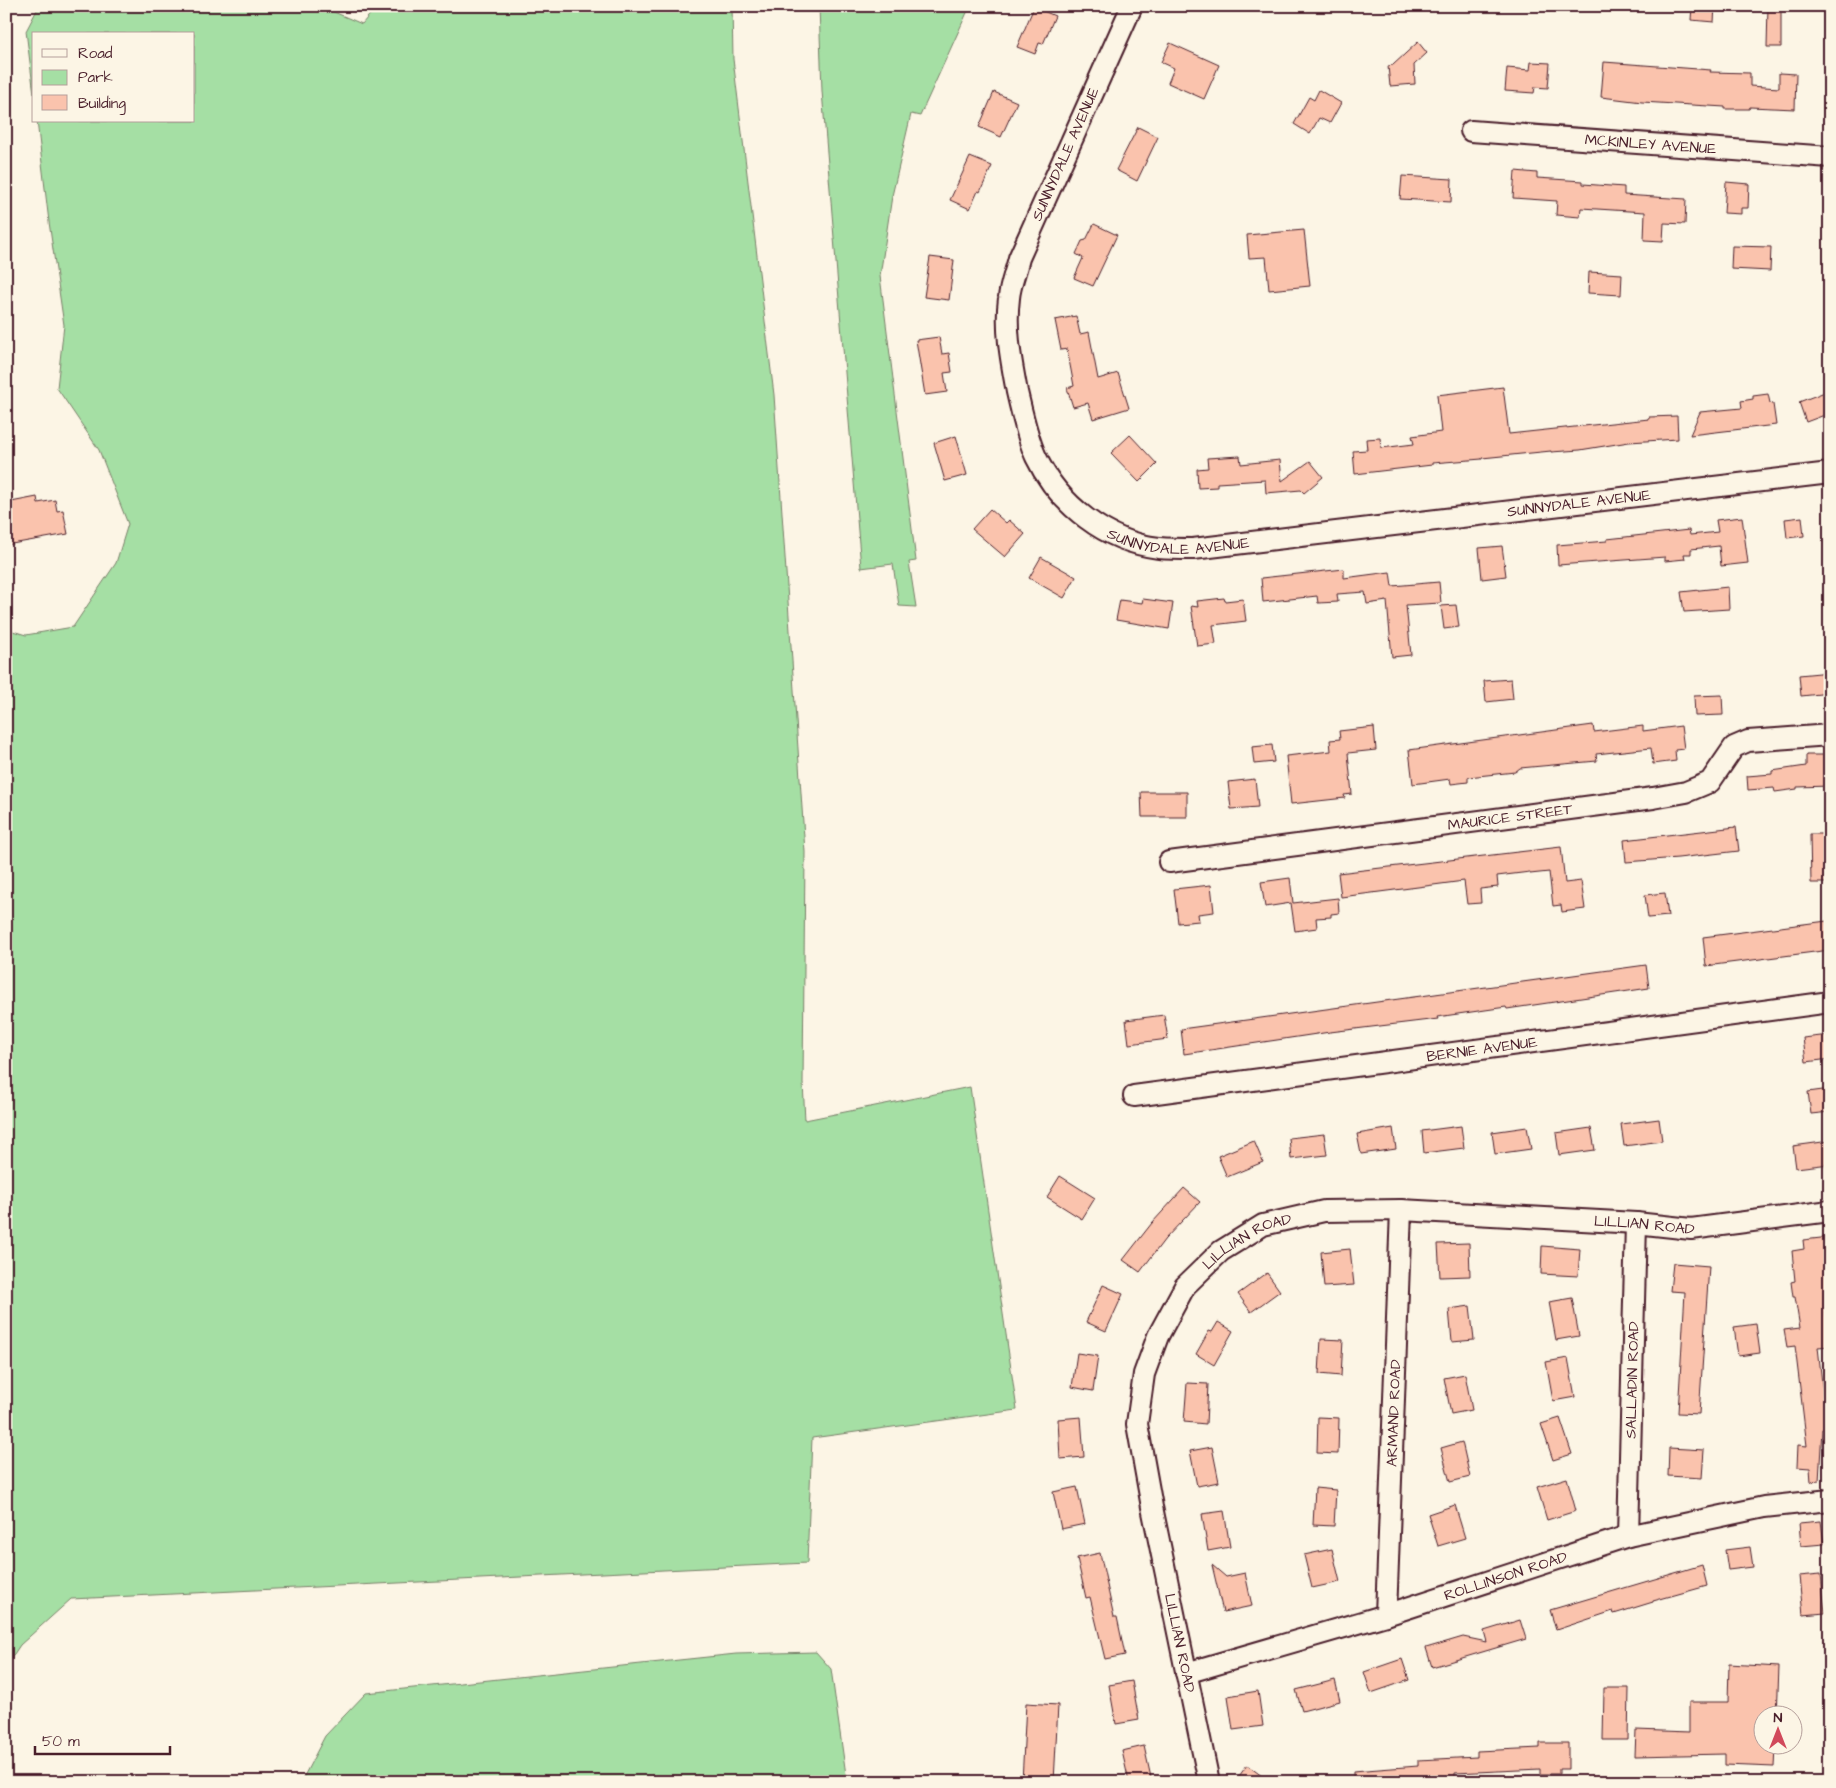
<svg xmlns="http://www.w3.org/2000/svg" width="1836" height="1788" font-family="'Architects Daughter',sans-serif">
	<rect width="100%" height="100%" fill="#fcf5e5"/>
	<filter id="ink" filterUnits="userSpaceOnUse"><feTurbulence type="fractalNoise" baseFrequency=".02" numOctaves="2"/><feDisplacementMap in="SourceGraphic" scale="10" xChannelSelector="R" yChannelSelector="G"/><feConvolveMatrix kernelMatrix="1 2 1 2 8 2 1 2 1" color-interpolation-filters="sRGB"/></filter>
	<g filter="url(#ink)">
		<path fill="#a5dfa4" stroke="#787f68" d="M39 6H320L362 24 373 11 374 6H732L733 59 774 395 805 852 803 1083 805 1120 970 1087 1017 1410 812 1438 807 1563 71 1599 20 1645 6 1666V629L26 635 73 627 116 563 128 524 99 450 57 388 64 325 49 222 37 121H194V34H34V94L26 31Z
			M819 6H970L920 116 911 114 892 196 880 276 916 561 909 562 916 607 899 606 893 564 861 568 822 91Z
			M816 1652 831 1669 847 1782H301L325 1736 366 1693 736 1654Z"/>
		<path fill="#fac3ad" stroke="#4a1f2b" d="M1692 6H1715L1714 22 1691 20Z
			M1768 6H1781V47H1767Z
			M1034 7 1055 16 1043 44 1039 43 1035 54 1017 47Z
			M1418 42 1427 53 1414 65 1415 84 1390 86 1388 66 1393 65Z
			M1170 43 1219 65 1204 99 1168 83 1174 68 1161 62Z
			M1531 62 1550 63 1548 88 1535 87 1534 93 1505 91 1507 68 1530 70Z
			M1604 62 1711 70 1710 72 1750 73V86L1779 88V73L1796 74 1795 109 1750 107 1749 109H1725V107L1642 102 1601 97Z
			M1319 90 1341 103 1330 123 1319 118 1310 134 1294 124 1309 97 1314 100Z
			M994 92 1017 102 1001 137 979 127Z
			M1138 127 1158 137 1137 181 1116 170Z
			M970 157 992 166 980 192 978 191 970 209 950 200Z
			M1515 171 1537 173V178L1583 181V184L1624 187V195L1686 199 1685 224 1664 223 1663 241 1644 240 1645 212 1581 208 1580 217 1556 215 1557 201 1513 198Z
			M1402 176 1452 179 1451 202 1400 199Z
			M1726 182 1749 184 1748 208H1741V214L1724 213Z
			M1094 224 1117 235 1093 286 1074 278 1083 258 1076 254 1082 241 1086 240Z
			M1304 230 1310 286 1269 290 1266 257 1249 258 1247 235Z
			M1732 246 1771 247 1770 271 1731 269Z
			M930 257 954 260 949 300 924 297Z
			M1589 272 1622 274 1621 295 1588 293Z
			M1076 316 1080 334 1089 332 1098 379 1118 373 1129 408 1093 419 1088 403 1073 407 1067 388 1074 386 1067 349 1061 350 1055 320Z
			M939 337 942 354 949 353 952 372 944 373 947 392 925 395 916 340Z
			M1503 387 1509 434 1649 419V417L1677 416 1678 439 1629 442 1580 450 1551 452V451L1482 458V459L1432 463V465L1355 474 1353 451 1367 450 1366 439 1380 438 1381 448 1414 444 1412 436 1441 432 1437 395Z
			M1830 390V413L1806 422 1799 402Z
			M1768 394 1770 403 1773 404 1776 425 1690 435 1700 412 1742 408 1741 401 1753 399V396Z
			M1130 435 1157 464 1139 482 1111 453Z
			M956 436 967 475 945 481 934 443Z
			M1240 456 1241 464 1280 460 1282 481 1310 461 1323 477 1304 493 1301 490 1266 493 1265 480 1217 483V487L1198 488 1197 469 1208 468 1207 458Z
			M37 497 38 503 55 500 57 511 63 510 68 534 6 545V503Z
			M990 509 1006 523 1009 520 1025 534 1005 557 972 529Z
			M1742 517 1748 563 1721 566 1719 546 1691 549V554H1684L1685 559 1665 561V557L1558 565 1557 545 1607 541V539L1689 530 1690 535 1718 532 1716 520Z
			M1802 517 1804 536 1787 538 1785 519Z
			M1502 546 1506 576 1482 579 1479 548Z
			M1041 557 1076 577 1064 598 1029 578Z
			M1344 569V578L1390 572 1392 586 1439 582 1441 603 1406 605 1411 655 1392 657 1387 601 1367 604 1365 592 1337 594 1338 602 1318 603 1317 596 1263 602 1261 578Z
			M1728 587 1729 609 1684 612 1681 592Z
			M1224 598 1225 601 1243 599 1246 621 1213 625 1216 644 1197 646 1191 606 1198 607 1197 601Z
			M1143 599 1173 603 1169 629 1116 620 1120 600 1142 603Z
			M1456 605 1459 627 1444 629 1441 606Z
			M1830 672V693L1801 696 1799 675Z
			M1511 679 1513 699 1486 702 1484 681Z
			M1722 695 1723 715 1695 716 1694 696Z
			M1593 725 1594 732 1643 726V731L1681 726 1684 749 1675 750 1676 761 1653 764 1651 748 1596 754 1597 761 1520 768 1515 772 1468 777V782L1451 784 1450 779 1413 784 1409 750Z
			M1374 727 1376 750 1348 753 1352 794 1344 795 1345 798 1291 804 1286 756 1331 751 1330 740 1340 739 1339 731Z
			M1272 745 1274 762 1254 764 1252 747Z
			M1806 755H1824V759H1830V786L1797 787V789L1775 792 1774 788 1748 790 1747 776 1772 774V771L1806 766Z
			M1255 779 1258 807 1231 809 1228 782Z
			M1141 792H1187V817H1142Z
			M1736 827 1739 851 1678 858 1626 862 1624 840Z
			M1810 834H1830V883H1811Z
			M1561 847 1565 883 1581 881 1585 909 1562 912 1561 905 1553 906 1549 872 1530 874V872L1497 876 1498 887 1480 889 1481 903 1467 904 1464 881 1341 897 1338 873Z
			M1290 878 1293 903 1338 898 1339 913 1331 914V917L1316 918 1317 928 1295 931 1291 903 1265 907 1261 882Z
			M1211 885 1214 912 1198 914 1199 921 1178 923 1174 889Z
			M1665 893 1668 916 1648 918 1645 895Z
			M1827 921 1830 950 1706 966 1703 937Z
			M1646 965 1649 988 1507 1009 1506 1007 1437 1017 1438 1019 1330 1032 1184 1054 1181 1029Z
			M1164 1015 1168 1039 1129 1044 1126 1020Z
			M1830 1035V1059L1806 1062 1803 1038Z
			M1830 1089V1112L1811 1114 1808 1092Z
			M1659 1119 1662 1141 1624 1146 1621 1124Z
			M1461 1126 1464 1148 1424 1153 1422 1131Z
			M1527 1127 1531 1149 1495 1154 1492 1132Z
			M1393 1128 1396 1149 1361 1154 1357 1134Z
			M1591 1128 1595 1150 1559 1155 1556 1133Z
			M1324 1134 1327 1155 1291 1159 1289 1138Z
			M1254 1141 1263 1162 1227 1177 1218 1156Z
			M1830 1141V1164L1796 1168 1793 1146Z
			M1060 1176 1095 1198 1082 1219 1047 1197Z
			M1184 1188 1200 1202 1165 1239 1140 1272 1123 1260 1152 1223Z
			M1830 1237V1306H1825L1830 1346 1818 1347 1827 1429H1822L1819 1481 1811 1482 1810 1468 1797 1467 1798 1445 1807 1446 1795 1346 1787 1347 1784 1330 1800 1328 1795 1297H1793L1791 1282 1795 1281 1792 1251 1804 1249 1803 1240Z
			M1469 1243 1470 1276 1440 1277 1438 1244Z
			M1542 1246 1580 1249 1578 1276 1541 1274Z
			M1350 1249 1354 1285 1324 1287 1321 1252Z
			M1673 1263 1709 1266 1699 1414 1678 1413 1685 1292 1670 1291Z
			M1267 1273 1280 1291 1251 1312 1238 1294Z
			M1103 1285 1123 1294 1106 1331 1086 1322Z
			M1572 1298 1579 1336 1556 1340 1549 1302Z
			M1470 1306 1474 1340 1452 1342 1449 1309Z
			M1218 1322 1233 1331 1214 1365 1196 1354 1209 1331 1212 1332Z
			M1756 1324 1760 1353 1738 1356 1734 1327Z
			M1321 1339 1343 1340 1341 1376 1319 1374Z
			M1077 1353 1098 1356 1093 1391 1072 1387Z
			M1568 1358 1575 1397 1553 1401 1546 1362Z
			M1465 1374 1472 1410 1451 1414 1444 1378Z
			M1187 1383 1208 1384 1206 1424 1184 1422Z
			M1081 1417 1084 1457 1060 1459 1058 1419Z
			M1318 1417 1339 1418 1338 1454 1317 1453Z
			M1560 1418 1572 1454 1553 1460 1541 1424Z
			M1462 1442 1470 1477 1450 1482 1441 1448Z
			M1212 1447 1219 1482 1197 1486 1190 1451Z
			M1669 1448 1704 1450 1702 1478 1668 1476Z
			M1567 1478 1576 1511 1547 1520 1537 1487Z
			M1077 1487 1085 1524 1061 1529 1053 1492Z
			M1315 1488 1336 1490 1334 1526 1313 1525Z
			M1455 1505 1465 1538 1438 1546 1428 1514Z
			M1224 1511 1230 1547 1208 1551 1202 1514Z
			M1821 1521 1824 1544 1801 1546 1799 1523Z
			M1750 1547 1753 1567 1728 1570 1725 1550Z
			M1332 1549 1340 1582 1312 1588 1304 1555Z
			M1100 1553 1114 1617H1117L1125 1655 1105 1659 1090 1597 1086 1598 1077 1558Z
			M1212 1565 1226 1577 1245 1573 1252 1606 1223 1612Z
			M1702 1565 1707 1586 1653 1601V1602L1614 1614 1613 1611 1556 1630 1550 1610Z
			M1821 1574 1825 1613 1803 1615 1799 1576Z
			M1520 1620 1526 1639 1432 1667 1426 1648 1463 1637 1487 1642 1484 1631Z
			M1402 1659 1409 1680 1371 1693 1364 1672Z
			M1729 1664 1779 1667 1777 1716H1764V1746H1775L1774 1767 1725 1765V1754L1635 1756 1636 1730 1689 1732V1702H1728Z
			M1335 1680 1340 1701 1302 1711 1296 1690Z
			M1132 1681 1139 1720 1116 1724 1109 1685Z
			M1604 1688H1629L1628 1740H1603Z
			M1258 1691 1263 1726 1233 1730 1228 1696Z
			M1026 1703 1058 1705 1054 1782H1022Z
			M1540 1743H1568V1769H1559V1774H1540V1769L1455 1773V1780L1353 1782V1771L1418 1766V1760L1477 1757V1751L1540 1748Z
			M1144 1746 1152 1782H1129L1122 1751Z
			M1247 1765 1270 1782H1235Z"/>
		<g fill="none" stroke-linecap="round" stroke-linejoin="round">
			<g stroke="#4a1f2b" stroke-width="24">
				<g id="minor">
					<path id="s1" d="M1132 6 1019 258C1016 271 1010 285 1009 298 1005 330 1011 360 1017 392 1022 413 1027 437 1036 457 1059 505 1106 542 1159 548 1170 549 1182 549 1193 549L1830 473"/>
					<path id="s2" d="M1471 131 1830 157"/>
					<path id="s3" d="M1169 862 1653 798 1686 792 1710 782 1734 747 1748 741 1830 735"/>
					<path id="s4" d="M1134 1096 1830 1002"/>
					<path id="s5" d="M1628 1536 1636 1223"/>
					<path id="s6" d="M1386 1615 1401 1210"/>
					<path id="s7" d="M1186 1673 1386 1615 1628 1536 1764 1507 1830 1500"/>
					<path id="s8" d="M1209 1782 1152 1507 1137 1424 1144 1374 1158 1336 1185 1286 1221 1251 1263 1225 1324 1211 1401 1210 1636 1223 1691 1229 1830 1211"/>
				</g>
			</g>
			<use href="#minor" stroke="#fcf5e5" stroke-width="20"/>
		</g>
	</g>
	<g text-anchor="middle" stroke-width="4" stroke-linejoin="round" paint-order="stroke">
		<g font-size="15" fill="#4a1f2b" stroke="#fcf5e5">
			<text dy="5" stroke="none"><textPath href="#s2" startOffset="180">MCKINLEY AVENUE</textPath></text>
			<text transform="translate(1065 154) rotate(-66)" y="5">SUNNYDALE AVENUE</text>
			<text dy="5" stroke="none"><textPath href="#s1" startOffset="1062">SUNNYDALE AVENUE</textPath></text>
			<text dy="5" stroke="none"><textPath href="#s1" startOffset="658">SUNNYDALE AVENUE</textPath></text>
			<text dy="5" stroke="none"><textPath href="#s3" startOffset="344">MAURICE STREET</textPath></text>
			<text dy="5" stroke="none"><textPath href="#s4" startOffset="351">BERNIE AVENUE</textPath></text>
			<text dy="5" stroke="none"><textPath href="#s8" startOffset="996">LILLIAN ROAD</textPath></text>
			<text dy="5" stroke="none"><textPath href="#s8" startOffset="591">LILLIAN ROAD</textPath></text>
			<text dy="5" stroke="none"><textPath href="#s5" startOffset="156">SALLADIN ROAD</textPath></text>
			<text dy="5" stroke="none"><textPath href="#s6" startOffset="202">ARMAND ROAD</textPath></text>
			<text dy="5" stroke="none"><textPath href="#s7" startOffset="334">ROLLINSON ROAD</textPath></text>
			<text transform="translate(1180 1643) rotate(78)" y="5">LILLIAN ROAD</text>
		</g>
	</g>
	<rect width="1836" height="1788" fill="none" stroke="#fcf5e5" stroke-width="25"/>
	<rect x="12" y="12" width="1811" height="1763" fill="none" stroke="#4a1f2b" stroke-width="2" filter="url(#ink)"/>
	<rect x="32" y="32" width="162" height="90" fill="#fcf5e5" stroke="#b59f9b"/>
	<rect x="42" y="49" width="25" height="8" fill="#fcf5e5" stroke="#b59f9b"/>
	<text x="78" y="58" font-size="15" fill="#4a1f2b">Road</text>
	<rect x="42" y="70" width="25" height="15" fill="#a5dfa4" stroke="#b59f9b"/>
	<text x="78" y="82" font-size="15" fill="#4a1f2b">Park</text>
	<rect x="42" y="95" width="25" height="15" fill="#fac3ad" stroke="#b59f9b"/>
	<text x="78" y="108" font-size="15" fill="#4a1f2b">Building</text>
	<g transform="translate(1778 1730)"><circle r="24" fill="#fcf5e5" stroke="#b59f9b"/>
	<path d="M0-4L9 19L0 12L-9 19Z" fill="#d1495b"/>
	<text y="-8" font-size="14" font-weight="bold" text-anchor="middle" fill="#4a1f2b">N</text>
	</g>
	<path d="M35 1746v8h135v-8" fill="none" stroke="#4a1f2b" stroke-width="2.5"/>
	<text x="42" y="1746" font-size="15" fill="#4a1f2b" stroke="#fcf5e5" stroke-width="4" paint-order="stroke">50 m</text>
</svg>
